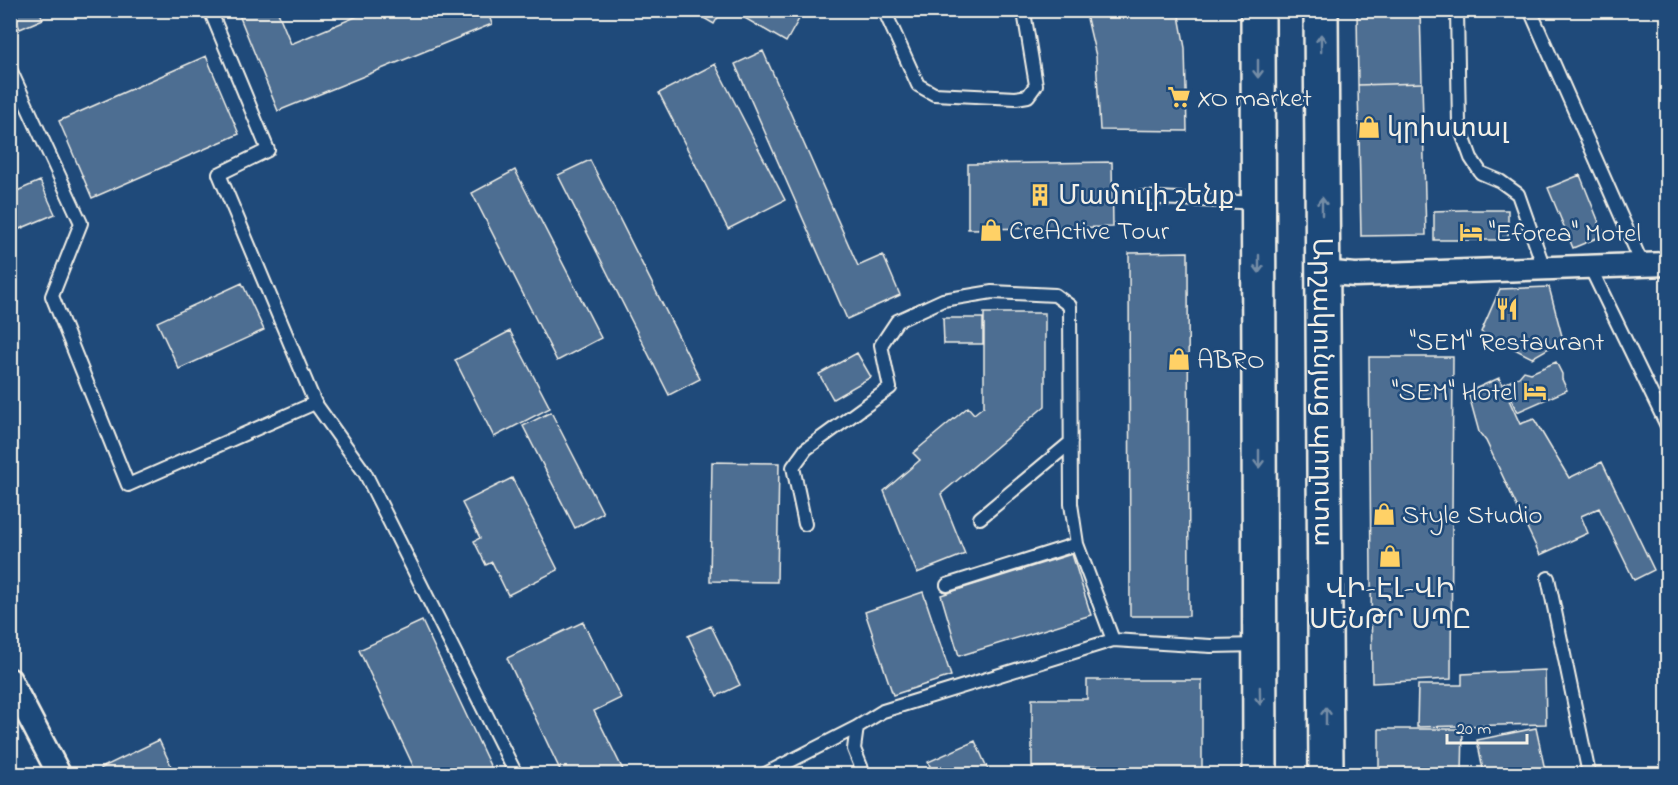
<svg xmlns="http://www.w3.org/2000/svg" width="1678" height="785" font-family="'Indie Flower','Noto Sans Armenian',sans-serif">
	<rect width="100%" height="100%" fill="#1f4a7a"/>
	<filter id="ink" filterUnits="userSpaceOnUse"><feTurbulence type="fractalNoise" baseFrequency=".0167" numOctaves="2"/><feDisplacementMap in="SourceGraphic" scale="12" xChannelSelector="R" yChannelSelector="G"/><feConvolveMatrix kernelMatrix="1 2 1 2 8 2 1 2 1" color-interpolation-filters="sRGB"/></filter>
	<g filter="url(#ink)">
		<path fill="#4d6e92" stroke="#f4f1e8" stroke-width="1.5" d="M11 10H39L43 19 20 29Z
			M237 10H277L291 44 372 10H487L492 24 278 111Z
			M690 10H722L714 24Z
			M731 10H804L786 42Z
			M1085 10H1178L1185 48 1187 131 1100 130 1096 56Z
			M1357 10H1420L1422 83 1358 85Z
			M763 51 858 266 883 255 900 295 847 319 735 64Z
			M206 56 239 134 92 198 59 121Z
			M715 64 785 200 728 229 659 93Z
			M1422 83 1426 235 1361 236 1358 85Z
			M590 160 700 379 669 395 558 175Z
			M1112 162 1113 227 968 229V164Z
			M515 170 601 338 557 361 472 193Z
			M1580 175 1604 235 1573 248 1548 188Z
			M40 181 55 214 10 233V194Z
			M1463 210H1508V240H1434V211Z
			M1188 252 1189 616H1130L1129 253Z
			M242 283 264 330 179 369 157 322Z
			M1549 287 1563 340 1532 358 1481 332 1500 289Z
			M984 313H1045V406L941 494 965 554 917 573 884 491 920 460 913 453 968 407 974 414 984 406Z
			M943 318H983V344H944Z
			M510 331 550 408 494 437 455 360Z
			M857 353 871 377 833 399 819 374Z
			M1369 357H1453L1451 679 1372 683Z
			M1556 362 1562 374V379L1567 390 1517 412 1504 384 1519 377 1524 371 1531 373Z
			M1499 378 1520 424 1534 419 1569 478 1602 462 1654 570 1634 580 1599 508 1581 516 1588 533 1540 555 1486 441 1479 432 1468 392Z
			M551 412 603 513 575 528 523 426Z
			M712 462 779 463 777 582 710 581Z
			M512 478 558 570 508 595 492 562 486 565 474 541 480 538 462 503Z
			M1072 554 1091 615 959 656 941 595Z
			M923 592 951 676 893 695 865 612Z
			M422 621 494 774H417L359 650Z
			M583 622 621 698 594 711 625 774H562L507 658Z
			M711 626 740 685 717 696 688 636Z
			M1545 670 1546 724 1417 727 1418 685H1462V674Z
			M1087 680H1202V774H1119V766L1032 767V699H1087Z
			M1536 728 1545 770 1525 774H1484L1477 740Z
			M1379 729H1463L1462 774H1379Z
			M159 740 175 774H104L101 768Z
			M975 741 990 774H934L928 762Z"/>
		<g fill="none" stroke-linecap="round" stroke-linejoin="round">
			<g stroke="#f4f1e8" stroke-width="16">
				<path id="service" d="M884 10 918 85 934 94 1016 98 1028 96 1036 85 1025 18 1022 10
					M1457 10 1459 125 1471 158 1481 173 1500 181 1518 194 1544 268
					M1530 10 1643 266
					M10 69 81 223 52 296 128 485 315 403 219 174 268 150 210 10
					M1139 197 1258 203
					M1590 267 1668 428
					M315 403 365 473 516 774
					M980 518 1071 442
					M805 524 793 467 806 449 890 388 881 345 897 321 943 300 992 292 1055 295 1070 306 1071 504 1077 544 1113 640
					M1548 578 1589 774
					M947 585 1077 544
					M765 774 857 727
					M864 774 854 749 857 727 883 711 1113 640 1211 646 1259 645"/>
			</g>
			<g stroke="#f4f1e8" stroke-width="27">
				<path id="minor" d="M1322 272 1355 275 1668 264
					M10 680 59 774"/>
			</g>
			<g stroke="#f4f1e8" stroke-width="38">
				<g id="primary">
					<path d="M1258 10 1260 774"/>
					<path id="s1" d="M1321 10 1326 774"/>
				</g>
			</g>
			<path stroke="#f4f1e8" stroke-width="4" stroke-dasharray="4.5 4.5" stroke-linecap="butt" d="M10 754 21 774"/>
			<use href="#service" stroke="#1f4a7a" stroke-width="12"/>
			<use href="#minor" stroke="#1f4a7a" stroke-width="22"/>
			<use href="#primary" stroke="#1f4a7a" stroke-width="33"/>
		</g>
		<defs><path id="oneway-shaft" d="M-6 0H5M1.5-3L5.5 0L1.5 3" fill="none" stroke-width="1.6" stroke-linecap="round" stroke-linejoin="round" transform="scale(1.5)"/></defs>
		<g stroke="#748da6">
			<use href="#oneway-shaft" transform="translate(1321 43) rotate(-91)"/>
			<use href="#oneway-shaft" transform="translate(1258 69) rotate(90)"/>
			<use href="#oneway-shaft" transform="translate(1322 206) rotate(-90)"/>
			<use href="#oneway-shaft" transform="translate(1259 264) rotate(90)"/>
			<use href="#oneway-shaft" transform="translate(1259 459) rotate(90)"/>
			<use href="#oneway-shaft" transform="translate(1260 696) rotate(89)"/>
			<use href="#oneway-shaft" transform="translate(1326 716) rotate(-90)"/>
		</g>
	</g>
	<defs>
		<g id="supermarket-bare" transform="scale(1.8)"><path d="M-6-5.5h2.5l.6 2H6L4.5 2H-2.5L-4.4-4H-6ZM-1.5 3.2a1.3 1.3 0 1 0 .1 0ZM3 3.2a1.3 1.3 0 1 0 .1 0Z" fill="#ffd166" stroke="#1f4a7a" stroke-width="2.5" paint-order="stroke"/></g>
		<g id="shop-bare" transform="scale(1.8)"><path d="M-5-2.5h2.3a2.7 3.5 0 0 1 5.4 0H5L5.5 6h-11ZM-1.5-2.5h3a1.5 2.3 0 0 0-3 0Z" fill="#ffd166" stroke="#1f4a7a" stroke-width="2.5" paint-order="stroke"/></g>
		<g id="building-bare" transform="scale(1.8)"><path d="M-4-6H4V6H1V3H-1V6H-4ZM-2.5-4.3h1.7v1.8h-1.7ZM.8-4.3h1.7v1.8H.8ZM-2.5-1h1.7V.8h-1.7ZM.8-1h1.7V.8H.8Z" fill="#ffd166" stroke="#1f4a7a" stroke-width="2.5" paint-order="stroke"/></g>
		<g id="hotel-bare" transform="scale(1.8)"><path d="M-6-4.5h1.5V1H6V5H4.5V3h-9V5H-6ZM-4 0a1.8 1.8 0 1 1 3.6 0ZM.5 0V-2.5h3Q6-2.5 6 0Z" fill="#ffd166" stroke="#1f4a7a" stroke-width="2.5" paint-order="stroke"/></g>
		<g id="restaurant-bare" transform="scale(1.8)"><path d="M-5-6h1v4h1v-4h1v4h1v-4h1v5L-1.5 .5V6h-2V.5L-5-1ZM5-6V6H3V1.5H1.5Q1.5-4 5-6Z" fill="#ffd166" stroke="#1f4a7a" stroke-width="2.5" paint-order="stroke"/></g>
	</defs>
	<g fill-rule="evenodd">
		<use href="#supermarket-bare" x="1179" y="97"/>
		<use href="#shop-bare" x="1369" y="127"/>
		<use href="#building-bare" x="1040" y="195"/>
		<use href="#shop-bare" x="991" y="230"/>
		<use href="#hotel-bare" x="1471" y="232"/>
		<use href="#restaurant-bare" x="1507" y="309"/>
		<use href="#shop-bare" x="1179" y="359"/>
		<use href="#hotel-bare" x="1535" y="391"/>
		<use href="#shop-bare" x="1384" y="514"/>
		<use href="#shop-bare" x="1390" y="556"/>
	</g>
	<g text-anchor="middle" stroke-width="5" stroke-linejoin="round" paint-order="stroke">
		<g font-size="27" fill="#f4f1e8" stroke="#1f4a7a" text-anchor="start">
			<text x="1197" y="106">XO market</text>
			<text x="1387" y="136">կրիստալ</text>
			<text x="1058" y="204">Մամուլի շենք</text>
			<text x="1009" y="239">CreActive Tour</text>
			<text x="1489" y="241">"Eforea" Motel</text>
			<text x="1507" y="350" text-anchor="middle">"SEM" Restaurant</text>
			<text x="1197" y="368">ABRO</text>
			<text x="1517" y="400" text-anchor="end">"SEM" Hotel</text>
			<text x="1402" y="523">Style Studio</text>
			<text x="1390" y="597" text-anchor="middle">ՎԻ-ԷԼ-ՎԻ<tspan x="1390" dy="31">ՍԵՆԹՐ ՍՊԸ</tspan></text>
		</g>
		<g font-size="27" fill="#f4f1e8" stroke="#1f4a7a">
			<text dy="9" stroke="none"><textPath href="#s1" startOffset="382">Արշակունյաց պողոտա</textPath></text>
		</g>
	</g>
	<rect width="1678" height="785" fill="none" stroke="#1f4a7a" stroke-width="36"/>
	<rect x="18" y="18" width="1642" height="749" fill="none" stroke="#f4f1e8" stroke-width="2" filter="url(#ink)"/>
	<path d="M1447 734v9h80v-9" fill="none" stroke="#f4f1e8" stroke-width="3"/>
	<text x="1456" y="734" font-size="18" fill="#f4f1e8" stroke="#1f4a7a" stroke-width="4.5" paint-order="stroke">20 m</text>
</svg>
